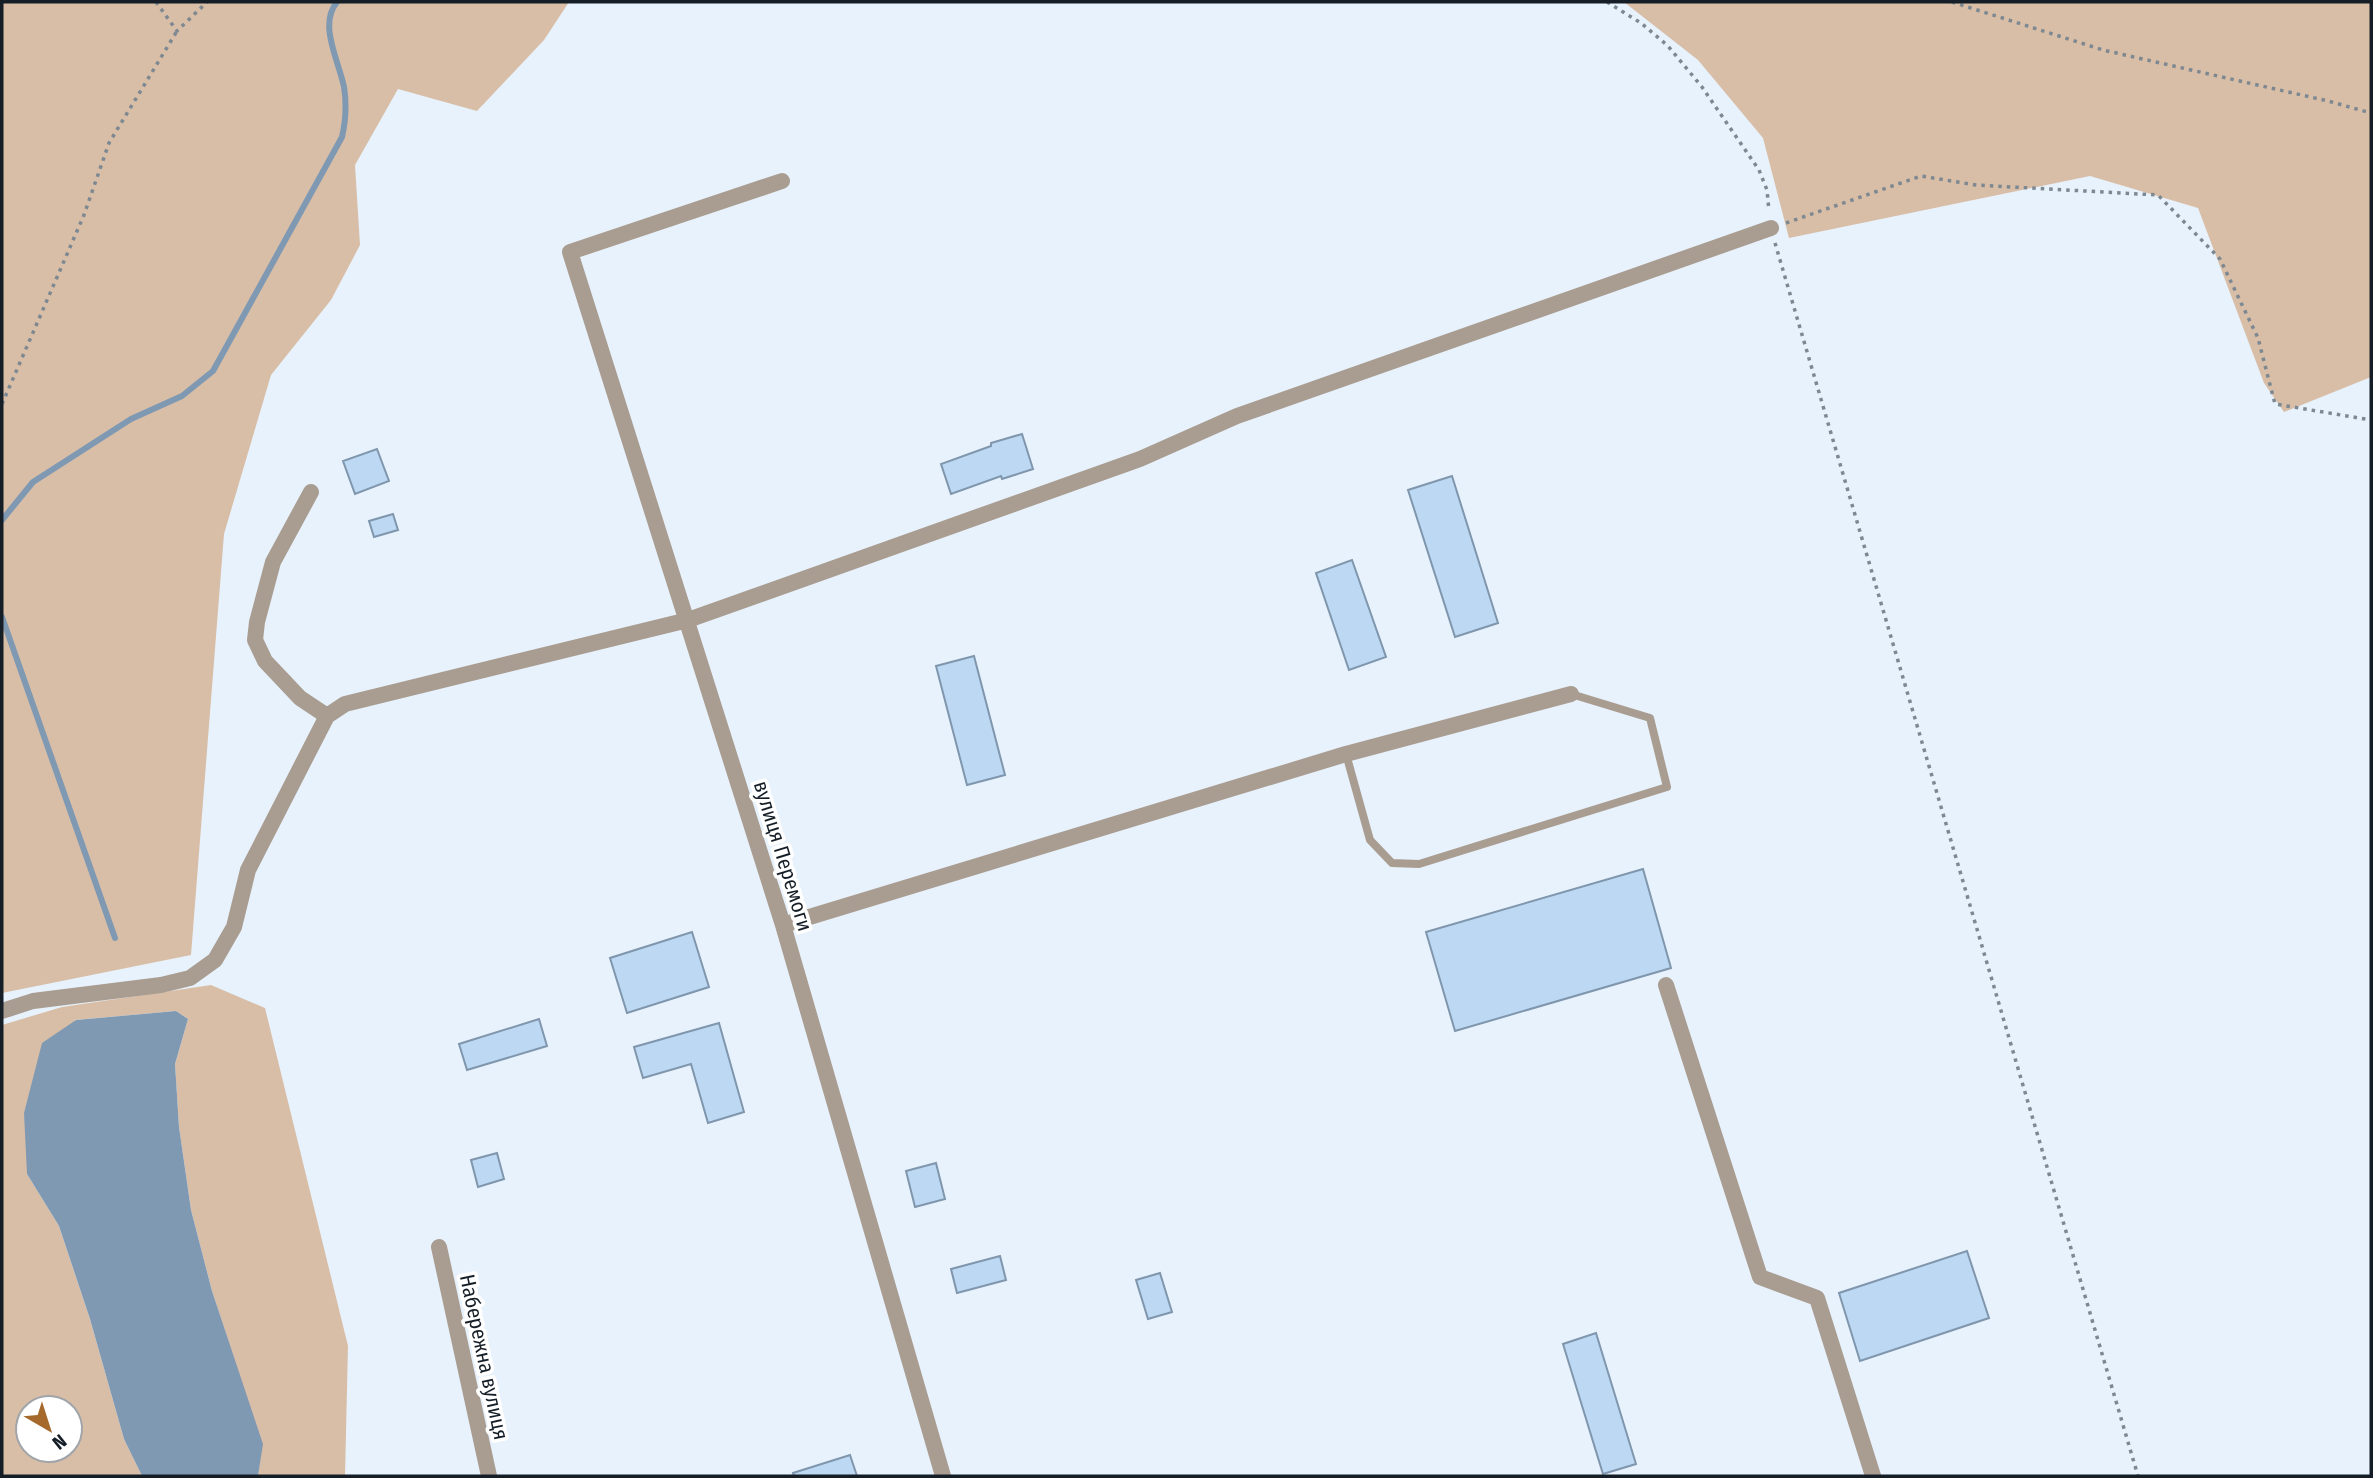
<svg xmlns="http://www.w3.org/2000/svg" width="2373" height="1478" font-family="'Fira Sans Condensed',sans-serif">
	<rect width="100%" height="100%" fill="#e8f2fc"/>
	<path fill="#d8bea7" fill-rule="evenodd" d="M2 2H569L544 40 477 111 398 89 355 165 360 245 331 300 271 375 224 534 191 955 2 993Z
		M1624 2H2371V377L2284 412 2264 383 2198 208 2090 176 1789 238 1763 138 1698 60Z
		M211 985 265 1008 348 1346 345 1476H258L262 1444 212 1291 191 1210 179 1127 175 1064 188 1019 176 1011 75 1020 27 1174 59 1226 90 1319 124 1439 142 1476H2V1025L62 1007ZM28 1408H70V1450H28Z"/>
	<path fill="#8099b3" d="M176 1011 188 1019 175 1064 179 1127 191 1210 212 1291 263 1444 258 1476H142L124 1439 90 1319 59 1226 27 1174 24 1113 42 1043 76 1020Z"/>
	<g fill="none" stroke-linecap="round" stroke-linejoin="round">
		<path stroke="#8099b3" stroke-width="6" d="M2 520 33 482 131 419 182 396 213 371 342 137C346 119 347 105 344 87 339 61 318 25 337 2
			M2 617 115 938"/>
	</g>
	<path fill="#bcd8f3" stroke="#7f96ad" stroke-width="2" d="M1022 434 1033 469 1002 479 1001 476 951 494 941 464 991 446V443Z
		M377 449 389 481 355 494 343 461Z
		M1452 476 1498 623 1455 637 1408 490Z
		M393 514 398 530 374 537 369 521Z
		M1352 560 1386 657 1349 670 1316 573Z
		M974 656 1005 775 967 785 936 666Z
		M1643 869 1671 968 1455 1031 1426 932Z
		M692 932 709 987 627 1013 610 958Z
		M539 1019 547 1046 467 1070 459 1044Z
		M719 1023 744 1112 708 1123 691 1064 643 1078 634 1047Z
		M497 1153 504 1179 478 1187 471 1160Z
		M936 1163 945 1199 915 1207 906 1171Z
		M1967 1251 1989 1318 1860 1361 1839 1293Z
		M1000 1256 1006 1280 957 1293 951 1269Z
		M1160 1273 1172 1312 1148 1319 1136 1280Z
		M1596 1333 1636 1464 1603 1474 1563 1344Z
		M850 1455 857 1476H794L793 1473Z"/>
	<g fill="none" stroke-linecap="round" stroke-linejoin="round">
		<path stroke="#7e8891" stroke-width="3.5" stroke-dasharray="3.5 5" stroke-linecap="butt" d="M156 2 177 31 207 2
			M1607 2 1641 23 1668 46 1702 87 1759 170 1767 190 1769 211
			M1952 2 2103 50 2328 101 2371 113
			M1786 223 1921 176 1976 185 2158 195 2220 259 2258 338 2275 404 2371 420
			M1775 243 2138 1476
			M2 404 84 215 109 143 177 31"/>
		<path stroke="#a99d91" stroke-width="8" d="M1346 754 1370 840 1392 863 1419 864 1667 787 1650 718 1571 694"/>
		<path stroke="#a99d91" stroke-width="16" d="M782 181 570 252 783 925 943 1476
			M311 492 273 562 257 622 255 640 265 661 300 698 327 716
			M783 925 1346 754 1571 694
			M1666 985 1760 1277 1817 1298 1873 1476
			M2 1011 33 1001 161 985 190 978 215 960 234 927 248 870 327 716 345 704 688 620 1140 459 1237 416 1771 228
			M439 1247 489 1476"/>
	</g>
	<g text-anchor="middle" stroke-width="7" stroke-linejoin="round" paint-order="stroke">
		<g font-size="21" fill="#151e27" stroke="#fff">
			<text transform="translate(783 856) rotate(73)" y="7">вулиця Перемоги</text>
			<text transform="translate(484 1357) rotate(78)" y="7">Набережна вулиця</text>
		</g>
	</g>
	<rect width="2373" height="1478" fill="none" stroke="#151e27" stroke-width="7"/>
	<g transform="translate(49 1429) rotate(141)"><circle r="33" fill="#ffffff" stroke="#a1a5a9" stroke-width="2"/>
	<path d="M0-5L12 26L0 18L-12 26Z" fill="#a5692b"/>
	<text y="-10" font-size="19" font-weight="bold" text-anchor="middle" fill="#151e27">N</text>
	</g>
</svg>
